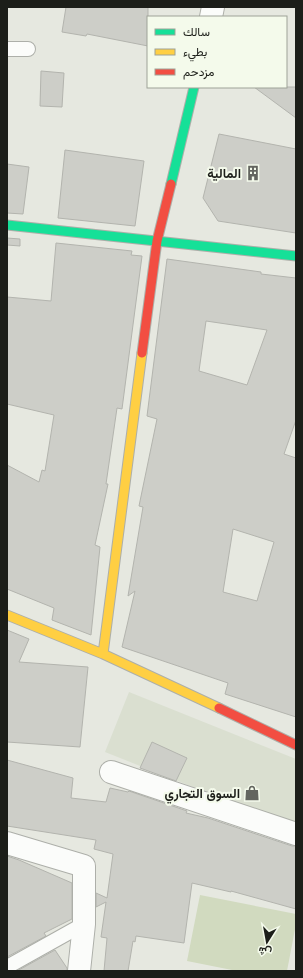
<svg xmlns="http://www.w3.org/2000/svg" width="303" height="978" font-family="Quicksand,Vazirmatn,sans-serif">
	<rect width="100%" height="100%" fill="#e6e8e0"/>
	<path fill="#dadfd0" d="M129 692 296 759V828L105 752Z"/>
	<path fill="#d1dabf" d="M200 895 296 914V924L287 971H237L187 961Z"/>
	<path fill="#cdcec8" stroke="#b3b4ae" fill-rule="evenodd" d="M66 7H148V46L87 34 86 36 62 32Z
		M41 71 64 73 62 107 40 106Z
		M254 87H296V118Z
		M219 134 296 149V233L218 221 203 198Z
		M65 150 144 161 135 226 58 218Z
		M7 164 29 167 23 214 7 213Z
		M7 238 20 239V246L7 245Z
		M56 243 132 251 131 255 142 256 122 409 117 408 106 484H108L95 545 100 547 91 635 52 620 54 608 7 589V465L39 482 42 470 45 471 54 415 7 404V297L51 301Z
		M167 259 261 272V274L296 278V420L284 454 296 458V717L225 694 228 683 122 647 135 591 128 596 143 507 139 506 157 419 147 416ZM206 321 267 330 247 385 199 371ZM233 529 274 542 257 601 223 592Z
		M7 630 29 639 19 662 88 667 80 747 7 742Z
		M152 742 187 758 176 781 140 768Z
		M7 760 73 778 71 798 106 802 110 788 128 792 129 791 187 811 186 813 208 818 292 846H296V909L231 891V892L192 883 184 943 136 936 135 942 133 941 128 971H104L107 938 101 937 106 902 96 907V893L107 898 113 854 94 849 96 840 7 826Z
		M7 856 19 860 72 883V919L44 933 46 936 7 957Z
		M55 950 67 968V971H17Z"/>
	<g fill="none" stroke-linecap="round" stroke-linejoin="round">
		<g stroke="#adafa9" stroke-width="16">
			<path id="lane" d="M7 49H28
				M7 967 84 924"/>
		</g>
		<g stroke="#adafa9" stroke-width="24">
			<path id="street" d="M211 17 213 7
				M111 772 296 834
				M7 843 84 866V924L79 971"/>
		</g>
		<g stroke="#adafa9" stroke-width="11">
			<path id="fast" d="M171 184 194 87
				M7 225 296 256"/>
		</g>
		<g stroke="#adafa9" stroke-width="11">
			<path id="slow" d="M7 615 103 654 219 708
				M103 654 142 353"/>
		</g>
		<g stroke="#adafa9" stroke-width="11">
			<path id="jam" d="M142 353 157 241 171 184
				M219 708 296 745"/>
		</g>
		<use href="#lane" stroke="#fbfcfa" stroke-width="14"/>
		<use href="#street" stroke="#fbfcfa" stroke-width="22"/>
		<use href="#fast" stroke="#16e098" stroke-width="9"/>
		<use href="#slow" stroke="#ffcf43" stroke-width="9"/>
		<use href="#jam" stroke="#f24e42" stroke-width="9"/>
	</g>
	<defs>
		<g id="building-bare" transform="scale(1.2)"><path d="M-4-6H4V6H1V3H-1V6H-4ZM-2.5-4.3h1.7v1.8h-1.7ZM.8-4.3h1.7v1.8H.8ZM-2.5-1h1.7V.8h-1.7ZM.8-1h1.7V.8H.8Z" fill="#63655f" stroke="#f4faeb" stroke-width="2.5" paint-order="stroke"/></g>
		<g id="shop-bare" transform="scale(1.2)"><path d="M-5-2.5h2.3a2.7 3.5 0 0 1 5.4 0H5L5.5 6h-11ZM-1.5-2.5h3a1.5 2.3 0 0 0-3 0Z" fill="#63655f" stroke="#f4faeb" stroke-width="2.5" paint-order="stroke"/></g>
	</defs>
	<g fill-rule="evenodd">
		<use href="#building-bare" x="253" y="173"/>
		<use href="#shop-bare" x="252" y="793"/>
	</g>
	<g text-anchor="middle" stroke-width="4" stroke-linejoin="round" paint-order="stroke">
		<g font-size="13" font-weight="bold" fill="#1c1e19" stroke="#f4faeb" text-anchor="end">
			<text x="241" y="178">المالية</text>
			<text x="240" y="798">السوق التجاري</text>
		</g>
	</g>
	<rect width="303" height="978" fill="none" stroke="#1c1e19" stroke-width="16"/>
	<rect x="147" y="16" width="140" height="72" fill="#f4faeb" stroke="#9ea297"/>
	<rect x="155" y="29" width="20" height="6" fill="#16e098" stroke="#9ea297"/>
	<text x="183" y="36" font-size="12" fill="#1c1e19">سالك</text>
	<rect x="155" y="49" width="20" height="6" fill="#ffcf43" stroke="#9ea297"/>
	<text x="183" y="56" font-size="12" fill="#1c1e19">بطيء</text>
	<rect x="155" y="69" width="20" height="6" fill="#f24e42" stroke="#9ea297"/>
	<text x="183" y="76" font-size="12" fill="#1c1e19">مزدحم</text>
	<g transform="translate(267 942) rotate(191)" stroke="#f4faeb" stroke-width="3" paint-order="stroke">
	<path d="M0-3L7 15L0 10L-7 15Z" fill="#1c1e19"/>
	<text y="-6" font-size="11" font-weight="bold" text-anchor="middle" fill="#1c1e19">ش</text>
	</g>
</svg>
